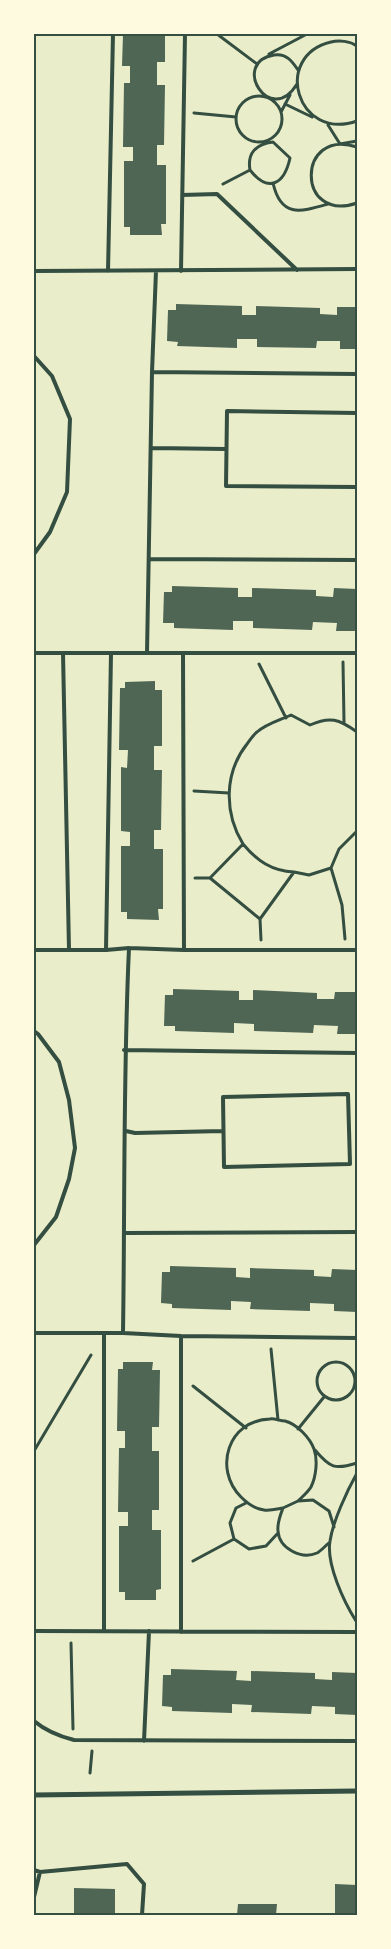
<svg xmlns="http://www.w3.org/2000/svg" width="391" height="1949" font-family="Arial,sans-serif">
	<rect width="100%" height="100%" fill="#e9edc9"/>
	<path fill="#4f6655" d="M123 34H165V62H157V85H165L164 145H157V165H166V224H161L162 235H130V227H124V161H133V147H123L124 83H130V66H122Z
		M176 304 242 306V315H256V306L320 308V314L337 315V307H357V349H340V341H317L316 348 257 347V339H237V348L177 346 178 342 167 341 168 310H176Z
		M172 586 238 588V597H252V588L316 590V596L333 597 334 588 357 589V631H336L337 623 313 622 312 630 253 628V621H233V630L174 628V623H163L164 592H172Z
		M155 681V690H162V746H154V770H162L161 830H154V849H163V909H158L159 920 127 919V912H121V846H130V832L121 831V767L127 768 128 750H119L120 688H125V682Z
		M173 989 239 991V1000H253V990L317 993V999H334L335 992H357V1034H337L338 1026 314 1025 313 1033 254 1031V1024L234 1023V1033L175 1031V1026H164L165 995H173Z
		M170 1266 236 1268V1277L250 1278V1268L314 1270V1276L331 1277 332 1269 357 1270V1312L334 1311V1304L310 1303V1311L250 1309 251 1302 231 1301V1310L172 1308V1304L161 1303 162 1272H170Z
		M123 1362H153L152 1370H160L159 1427H152V1451H159V1510H152V1530H161V1589L156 1590V1600H125V1592H119V1526H128V1512H118L119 1448H125V1431H117L118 1369H123Z
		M171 1669 237 1671 236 1680 251 1681V1671L315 1673V1679L332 1680V1672L357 1673V1715L335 1714V1707L312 1706 311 1714 251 1712 252 1705 232 1704V1713L172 1711V1707L162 1706 163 1675H171Z
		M335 1884 357 1885V1915H335Z
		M74 1888 115 1889V1915H74Z
		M238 1904H277L276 1915H237Z"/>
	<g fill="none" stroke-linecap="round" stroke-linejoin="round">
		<path stroke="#344e41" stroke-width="3" d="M217 34 257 64
			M357 46C350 41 339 40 331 42 272 56 297 142 357 121
			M269 54 307 34
			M297 84C270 128 230 62 274 55 286 53 292 61 298 70
			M236 119a23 23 0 1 1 46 0a23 23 0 1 1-46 0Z
			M285 104 312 117
			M281 112 290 95
			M194 113 236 117
			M328 125 340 144 357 141
			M357 147C296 127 296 224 357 203
			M273 183C281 218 300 212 328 204
			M223 184 250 170C247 153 256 144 273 142L290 158C284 185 268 193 250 170
			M343 662 344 722
			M259 664 286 718
			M194 791 229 793
			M243 844C257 861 272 871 294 872
			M195 878H210L260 919 261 940
			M210 878 243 844C224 813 224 773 247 744 250 740 253 735 257 732 266 724 280 720 291 715L310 725C330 716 339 719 357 732
			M260 919 294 872 309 875 331 868
			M345 939 342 905 331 868 339 849 357 831
			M271 1349 278 1420
			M317 1381a19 19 0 1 1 38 0a19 19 0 1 1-38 0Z
			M193 1386 246 1428
			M298 1429 324 1397
			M315 1450C330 1468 335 1470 357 1463
			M34 1451 91 1355
			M246 1503 236 1508 230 1523 234 1539 249 1549 266 1546 278 1533
			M283 1508C277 1509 270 1511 264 1510 255 1509 247 1503 241 1497 213 1469 228 1420 270 1419 274 1418 280 1421 285 1421 297 1424 310 1438 314 1449 318 1460 316 1477 311 1487 308 1492 302 1497 298 1501
			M329 1543C325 1546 321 1551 317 1553 301 1560 279 1548 278 1531 277 1523 280 1516 283 1508L298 1501 313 1500 329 1511 334 1527
			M193 1561 234 1539
			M356 1621C344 1602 326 1564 330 1541 333 1521 347 1491 357 1473
			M71 1643 73 1729
			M90 1773 92 1751"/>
		<path stroke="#344e41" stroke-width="4" d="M182 195 217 194 297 270
			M34 271 357 269
			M108 271 113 34
			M181 271 185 34
			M34 356 52 376 70 419 67 492 50 532 34 554
			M152 372 357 374
			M357 413 227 411 226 486 357 487
			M152 448 226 449
			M149 559 357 560
			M34 653H357
			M63 653 69 950
			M147 653 152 372 156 271
			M183 654 184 950
			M34 950H106L129 948 184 950H357
			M106 950 111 653
			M34 1031 38 1034 59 1062 69 1100 75 1148 69 1179 56 1217 34 1245
			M124 1050 357 1053
			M348 1094 350 1164 224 1167 223 1097Z
			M126 1131 135 1133 223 1131
			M125 1233 357 1232
			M34 1333H123L181 1336 357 1338
			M123 1333C125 1204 123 1076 129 948
			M181 1336V1632
			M34 1631 357 1632
			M104 1631V1333
			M34 1721C46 1731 58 1736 74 1740L357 1741
			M144 1741 149 1631
			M34 1870 40 1872 127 1864 144 1884 142 1915
			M34 1897 40 1872"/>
		<path stroke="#344e41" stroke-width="5" d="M34 1795 357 1791"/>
	</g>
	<rect width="391" height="1949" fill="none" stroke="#fefae0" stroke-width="70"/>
	<rect x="35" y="35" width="321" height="1879" fill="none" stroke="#344e41" stroke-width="2"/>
</svg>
